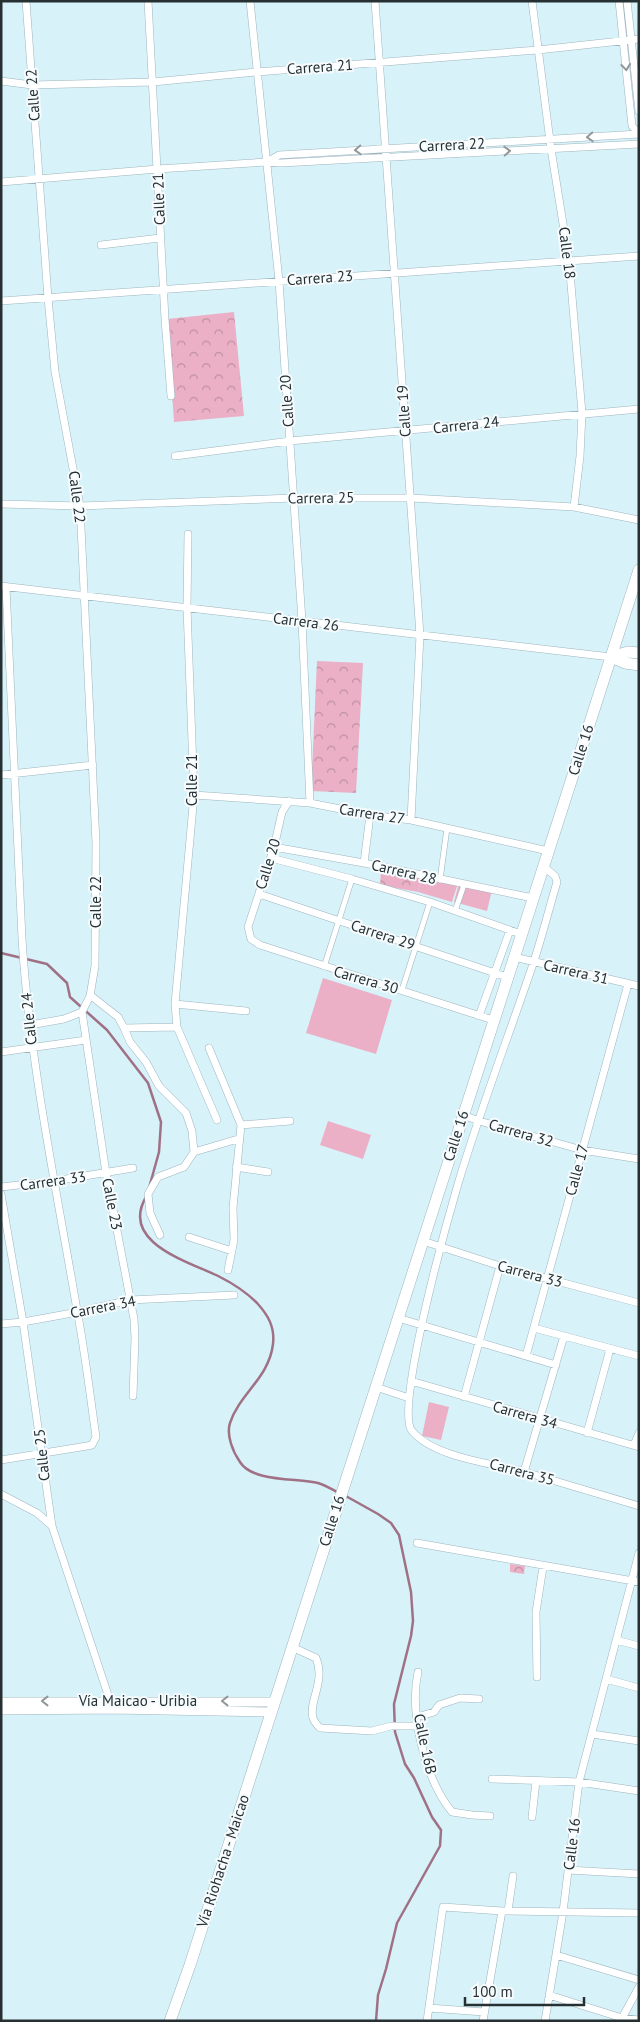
<svg xmlns="http://www.w3.org/2000/svg" width="640" height="2022" font-family="'PT Sans',sans-serif">
	<defs>
		<pattern id="park-crowns" width="20" height="18" patternUnits="userSpaceOnUse" patternTransform="scale(1.25)"><rect width="20" height="18" fill="#ebb0c5"/><path d="M2 6a3 3 0 1 1 6 0M12 15a3 3 0 1 1 6 0" fill="none" stroke="#be90a1"/></pattern>
	</defs>
	<rect width="100%" height="100%" fill="#d8f2fa"/>
	<path fill="url(#park-crowns)" d="M234 312 244 416 174 422 167 319Z
		M317 661 363 663 356 793 311 791Z
		M381 871 422 875 418 892 380 885Z
		M510 1564 525 1566 524 1574 510 1572Z"/>
	<path fill="#ebb0c5" d="M422 875 458 883 452 902 418 892Z
		M459 883 492 890 487 911 454 902Z
		M323 978 392 1000 376 1054 306 1033Z
		M328 1121 371 1135 363 1159 320 1145Z
		M429 1402 449 1407 441 1440 422 1436Z"/>
	<g fill="none" stroke-linecap="round" stroke-linejoin="round">
		<path stroke="#a07185" stroke-width="2.5" d="M1 953 47 964 67 983 70 997 107 1030 148 1083 161 1122 159 1152 149 1188
			M146 1197C119 1243 190 1262 220 1277 234 1284 246 1292 257 1303 268 1315 275 1327 273 1344 269 1378 240 1393 230 1423 226 1435 233 1452 240 1462 252 1482 297 1478 318 1483 325 1485 333 1490 339 1493
			M344 1495 378 1514 391 1523 399 1535 411 1592 413 1621 411 1636 394 1704 395 1732 405 1764 414 1778 432 1817 441 1830 440 1846 397 1923 386 1969 378 1995 376 2021"/>
		<g stroke="#9db5be" stroke-width="6">
			<path id="pedestrian" d="M440 880 447 828
				M455 911 464 885
				M324 967 352 879
				M402 990 430 902"/>
		</g>
		<g stroke="#9db5be" stroke-width="8">
			<path id="minor" d="M26 1 48 298 55 372 80 506 96 843 95 966 90 996 82 1012
				M148 1 165 319 171 396
				M250 1 279 281 302 621 310 803
				M375 1 420 635 411 820
				M532 1 551 149 569 261 582 413 580 456 574 507
				M619 1 632 126 639 134
				M627 1 639 111
				M1 81 32 85 153 82 257 72 538 50 639 39
				M267 162 279 155 639 134
				M1 182 158 169 266 162 281 163 639 144
				M101 245 160 238
				M1 301 639 256
				M175 456 290 441 639 409
				M1 504 80 506 294 498H411L574 507 639 520
				M188 534 187 608 194 795 175 1004 177 1027 217 1120
				M1 586 611 657
				M1 775 93 765
				M194 795 310 803 370 815 411 820 548 851
				M289 801 282 812 274 847 248 927 251 939 260 945 493 1020
				M274 847 364 863 533 898
				M271 858 352 879 430 902 521 934
				M364 863 370 815
				M543 866 555 876 557 882C549 909 542 937 533 964 508 1038 480 1110 458 1184 448 1218 394 1410 412 1431 435 1458 492 1463 525 1472 563 1483 601 1495 639 1506
				M259 894 507 977
				M514 957 639 986
				M90 995 118 1017 124 1028 177 1027
				M175 1004 246 1011
				M82 1012 106 1173 134 1319 135 1338 133 1396
				M479 1016 510 930
				M30 1025 64 1019 82 1012
				M124 1028 130 1042 146 1062 159 1086 186 1113 192 1131 194 1152 184 1167 158 1177 148 1194 150 1213 160 1235
				M209 1048 241 1125 233 1208 234 1240 228 1270
				M1 1052 86 1040
				M463 1115 479 1121 582 1150 639 1159
				M241 1125 290 1121
				M194 1152 238 1139
				M236 1167 268 1172
				M1 1187 54 1181 133 1168
				M1 1194 23 1322 52 1526 112 1707
				M189 1237 232 1251
				M423 1241 500 1266 639 1303
				M398 1318 556 1365
				M1 1324 23 1322 78 1312 130 1300 234 1295
				M534 1328 639 1356
				M526 1356 628 984
				M411 1381 639 1447
				M376 1387 409 1398
				M464 1397 500 1266
				M587 1433 610 1349
				M634 1445 639 1433
				M1 1460 87 1446 92 1445 96 1437C90 1395 85 1352 77 1310 56 1187 30 1064 22 939L6 587
				M524 1472 564 1336
				M1 1494 37 1513 52 1526
				M417 1543 639 1582
				M616 1640 639 1646
				M292 1647 316 1658C326 1682 308 1702 313 1718 314 1721 317 1725 320 1728L372 1731 391 1726H418
				M418 1672C409 1713 425 1779 452 1812L472 1815 490 1816
				M537 1677 536 1612 543 1567
				M606 1679 639 1688
				M417 1717 434 1712 439 1705 460 1698 479 1699
				M592 1734 639 1741
				M492 1779 579 1782 639 1791
				M532 1817 536 1781
				M568 1870 639 1874
				M508 1911 513 1876
				M556 1955 639 1980
				M549 1995 622 2018 639 2020
				M429 2008 484 2012
				M621 2020 639 1987
				M427 2021 443 1907 502 1911 639 1913
				M483 2021 502 1911
				M545 2021 563 1912 579 1782 639 1553"/>
		</g>
		<g stroke="#9db5be" stroke-width="10">
			<path id="tertiary" d="M1 1702H274
				M1 1710 113 1709 270 1712"/>
		</g>
		<g stroke="#9db5be" stroke-width="12">
			<path id="trunk" d="M611 657 625 663 639 665
				M611 657 628 652 639 653
				M170 2021 190 1965 639 570"/>
		</g>
		<use href="#pedestrian" stroke="#fff" stroke-width="5"/>
		<use href="#minor" stroke="#fff" stroke-width="7"/>
		<use href="#tertiary" stroke="#fff" stroke-width="9"/>
		<use href="#trunk" stroke="#fff" stroke-width="11"/>
	</g>
	<defs><path id="oneway-chevron" d="M-2-3.5L2.5 0L-2 3.5" fill="none" stroke-width="1.6" stroke-linecap="round" stroke-linejoin="round" transform="scale(1.25)"/></defs>
	<g stroke="#929899">
		<use href="#oneway-chevron" transform="translate(626 67) rotate(84)"/>
		<use href="#oneway-chevron" transform="translate(590 137) rotate(177)"/>
		<use href="#oneway-chevron" transform="translate(358 150) rotate(177)"/>
		<use href="#oneway-chevron" transform="translate(507 151) rotate(-3)"/>
		<use href="#oneway-chevron" transform="translate(45 1701) rotate(180)"/>
		<use href="#oneway-chevron" transform="translate(225 1701) rotate(-180)"/>
	</g>
	<g text-anchor="middle" stroke-width="4" stroke-linejoin="round" paint-order="stroke">
		<g font-size="15" fill="#263033" stroke="#f6fbfd">
			<text transform="translate(320 67) rotate(-4)" y="5">Carrera 21</text>
			<text transform="translate(33 95) rotate(-94)" y="5">Calle 22</text>
			<text transform="translate(452 145) rotate(-3)" y="5">Carrera 22</text>
			<text transform="translate(159 199) rotate(-92)" y="5">Calle 21</text>
			<text transform="translate(567 253) rotate(83)" y="5">Calle 18</text>
			<text transform="translate(320 278) rotate(-4)" y="5">Carrera 23</text>
			<text transform="translate(287 401) rotate(-94)" y="5">Calle 20</text>
			<text transform="translate(404 411) rotate(-94)" y="5">Calle 19</text>
			<text transform="translate(466 425) rotate(-6)" y="5">Carrera 24</text>
			<text transform="translate(77 497) rotate(83)" y="5">Calle 22</text>
			<text transform="translate(321 498) rotate(-1)" y="5">Carrera 25</text>
			<text transform="translate(306 622) rotate(7)" y="5">Carrera 26</text>
			<text transform="translate(581 750) rotate(-72)" y="5">Calle 16</text>
			<text transform="translate(192 780) rotate(-90)" y="5">Calle 21</text>
			<text transform="translate(372 814) rotate(9)" y="5">Carrera 27</text>
			<text transform="translate(268 864) rotate(-73)" y="5">Calle 20</text>
			<text transform="translate(404 872) rotate(13)" y="5">Carrera 28</text>
			<text transform="translate(96 902) rotate(-90)" y="5">Calle 22</text>
			<text transform="translate(383 935) rotate(18)" y="5">Carrera 29</text>
			<text transform="translate(576 972) rotate(13)" y="5">Carrera 31</text>
			<text transform="translate(366 980) rotate(16)" y="5">Carrera 30</text>
			<text transform="translate(29 1019) rotate(-96)" y="5">Calle 24</text>
			<text transform="translate(521 1133) rotate(16)" y="5">Carrera 32</text>
			<text transform="translate(456 1136) rotate(-72)" y="5">Calle 16</text>
			<text transform="translate(577 1170) rotate(-75)" y="5">Calle 17</text>
			<text transform="translate(53 1181) rotate(-8)" y="5">Carrera 33</text>
			<text transform="translate(112 1204) rotate(79)" y="5">Calle 23</text>
			<text transform="translate(530 1274) rotate(15)" y="5">Carrera 33</text>
			<text transform="translate(103 1307) rotate(-11)" y="5">Carrera 34</text>
			<text transform="translate(525 1415) rotate(16)" y="5">Carrera 34</text>
			<text transform="translate(42 1455) rotate(-96)" y="5">Calle 25</text>
			<text transform="translate(522 1472) rotate(15)" y="5">Carrera 35</text>
			<text transform="translate(332 1521) rotate(-72)" y="5">Calle 16</text>
			<text x="138" y="1706">Vía Maicao - Uribia</text>
			<text transform="translate(425 1744) rotate(78)" y="5">Calle 16B</text>
			<text transform="translate(572 1844) rotate(-83)" y="5">Calle 16</text>
			<text transform="translate(223 1861) rotate(-72)" y="5">Vía Riohacha - Maicao</text>
		</g>
	</g>
	<rect width="640" height="2022" fill="none" stroke="#263033" stroke-width="5"/>
	<path d="M465 1997v8h119v-8" fill="none" stroke="#263033" stroke-width="2.5"/>
	<text x="472" y="1997" font-size="15" fill="#263033" stroke="#f6fbfd" stroke-width="4" paint-order="stroke">100 m</text>
</svg>
